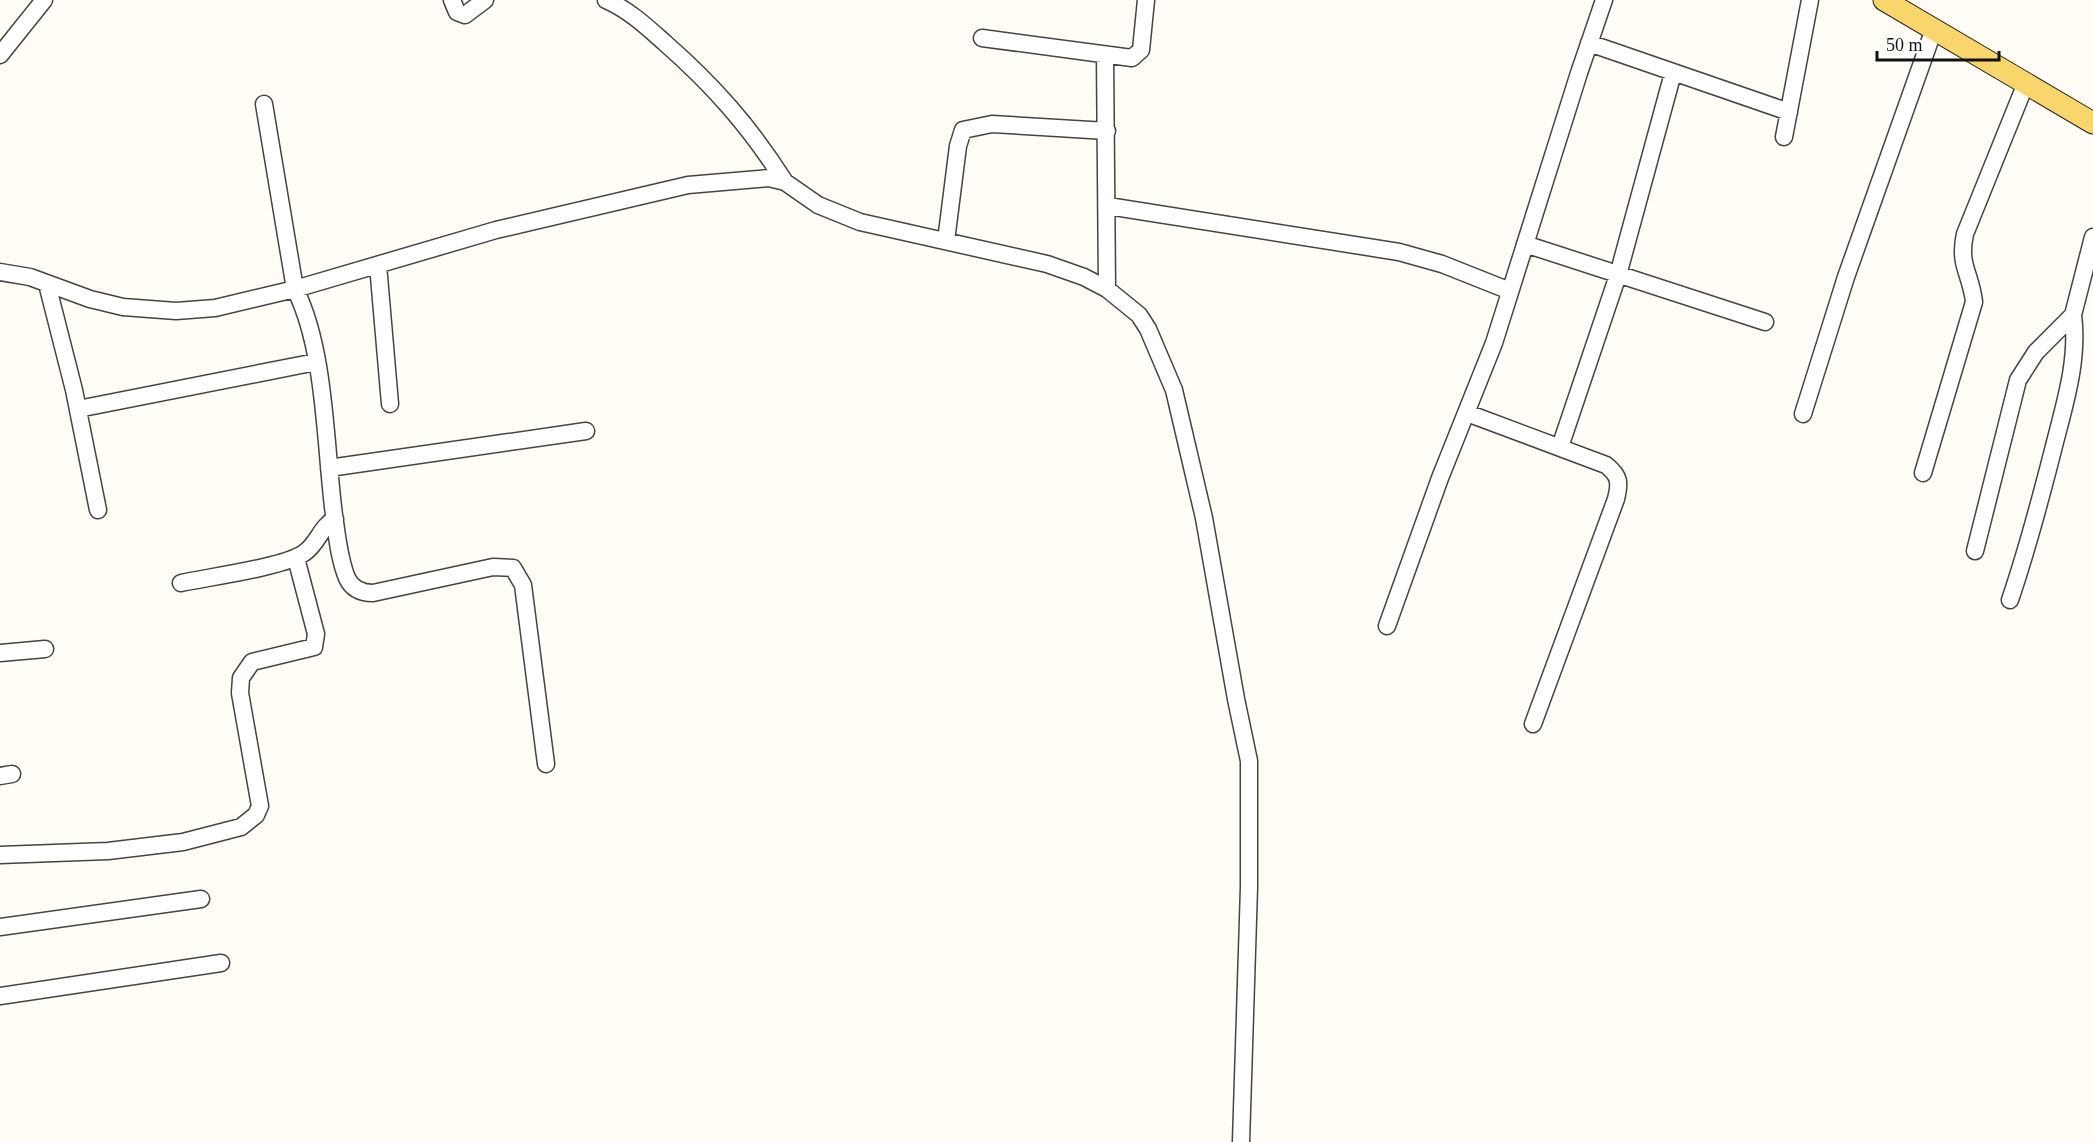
<svg xmlns="http://www.w3.org/2000/svg" width="2093" height="1142" font-family="'Times New Roman',serif">
	<rect width="100%" height="100%" fill="#fffdf5"/>
	<g fill="none" stroke-linecap="round" stroke-linejoin="round">
		<g stroke="#444" stroke-width="19">
			<path id="minor" d="M452 0 457 12 465 15 485 0
				M606 0C629 10 647 27 665 43 714 86 750 127 785 182
				M982 38 1132 58 1141 50 1146 0
				M1589 43 1789 112
				M0 55 44 0
				M1105 55 1107 289
				M264 104 295 289C326 350 325 447 334 515 337 535 339 559 347 578 352 589 361 593 373 593L493 567 513 568 523 585 546 764
				M1784 137 1810 0
				M1108 206 1399 252 1442 264 1510 291
				M946 241 958 146 963 130 992 124 1107 131
				M1525 244 1765 322
				M378 265 390 404
				M0 272 30 277 90 299 123 307 176 311 215 308 295 289 496 230 688 185 769 178 785 182 818 205 860 222 1047 264 1084 277 1107 289 1139 315 1148 329 1174 390 1204 518 1236 699 1249 761V887L1241 1142
				M47 284 74 390 98 510
				M78 409 316 362
				M1467 413 1606 465C1620 476 1620 483 1616 499L1533 724
				M1803 414 1846 277 1934 29
				M1560 447 1618 275 1673 73
				M329 468 586 431
				M1923 473 1974 302C1971 273 1958 266 1965 234L2026 83
				M1975 551 2018 380 2036 352 2073 315 2093 237
				M181 583C209 577 284 567 304 553 318 544 320 527 335 519
				M2010 600C2027 550 2040 501 2053 450 2064 406 2079 361 2073 315
				M1387 626 1440 478 1494 343 1579 73 1604 0
				M0 653 45 649
				M0 776 12 774
				M0 855 108 851 183 842 241 827 256 815 260 806 240 693 241 678 252 662 314 647 316 634 296 558
				M0 927 201 899
				M0 996 221 963"/>
		</g>
		<g stroke="#222" stroke-width="23">
			<path id="major" d="M1884 0 2093 123"/>
		</g>
		<use href="#minor" stroke="#fff" stroke-width="16"/>
		<use href="#major" stroke="#f9d66b" stroke-width="21"/>
	</g>
	<path d="M1877 51v9h122v-9" fill="none" stroke="#111111" stroke-width="3"/>
	<text x="1886" y="51" font-size="18" fill="#111111" stroke="#ffffff" stroke-width="4.5" paint-order="stroke">50 m</text>
</svg>
